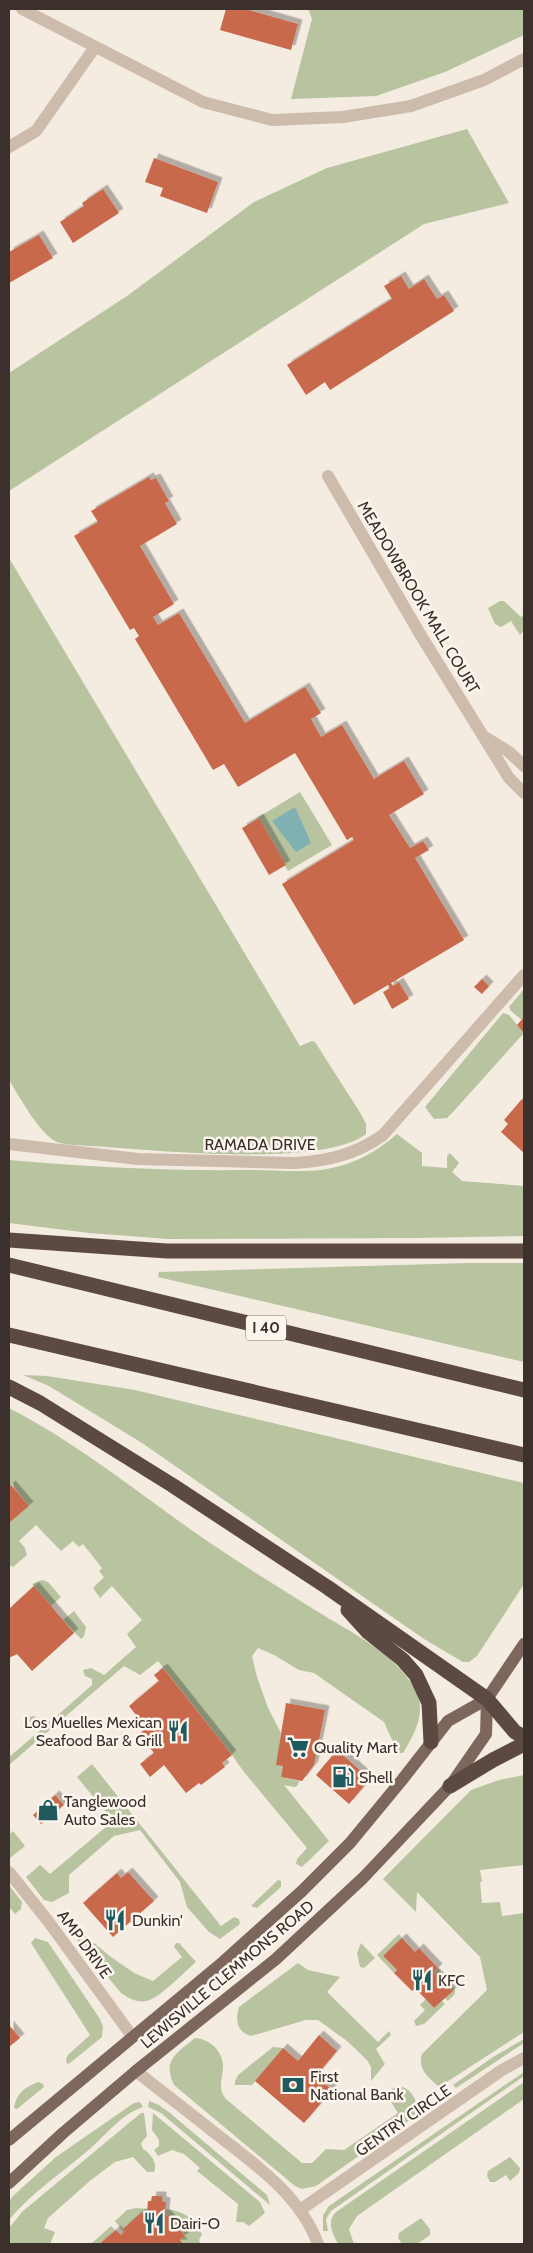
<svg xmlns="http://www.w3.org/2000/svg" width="533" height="2253" font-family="Cabin,sans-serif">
	<defs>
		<filter id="shadow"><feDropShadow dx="4.5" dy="-4.5" stdDeviation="0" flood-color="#0004"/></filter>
	</defs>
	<rect width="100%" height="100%" fill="#f4ebe1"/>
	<path fill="#b8c4a0" d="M308 9H524V35L445 72 376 96 291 99 312 19Z
		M467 129 509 203 424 224 9 491V373L127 296 254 202 327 168Z
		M9 558 300 1046 312 1041 315 1042 361 1114 366 1124V1134C325 1167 161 1151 107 1147 95 1146 66 1146 57 1142 40 1135 19 1096 9 1080Z
		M500 601H504L521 617 524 614V630L520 635 511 621 501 627 495 624 488 608Z
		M300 792 332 845 288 871 257 818Z
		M524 989V1017L522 1020 511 1011 509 1007Z
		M503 1013 509 1015 524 1033 453 1112 447 1118 434 1119 425 1107Z
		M397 1134 422 1153V1166L447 1168V1156L450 1153 459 1163 452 1172 462 1181 524 1186V1236L417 1238 169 1239 89 1233 9 1223V1160C89 1167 167 1171 248 1170 271 1170 305 1173 327 1169 355 1164 376 1152 397 1134Z
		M469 1263H524V1362L158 1277 159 1272Z
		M23 1375 47 1376 135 1390 524 1483V1584L477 1656 469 1662H463L424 1639 142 1443 49 1386Z
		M9 1408C81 1445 143 1497 210 1543 244 1566 280 1588 315 1610 350 1632 394 1652 415 1689 427 1712 415 1733 403 1753H398L384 1722 314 1673 299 1670 274 1655 258 1648 252 1656 257 1677 268 1708 281 1733 277 1765 283 1766 281 1777 299 1781 298 1785 295 1787 284 1785 329 1841 302 1867 296 1864 297 1859 307 1848 244 1772 232 1755 158 1661 140 1675 124 1666 9 1765V1757L42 1729 29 1722 30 1717 33 1716 50 1722 92 1685V1679L85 1676 83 1670 91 1668 104 1675 136 1647 127 1634 142 1620 112 1586 100 1598 93 1588 104 1577 99 1571 102 1568 83 1544 79 1547 73 1541 61 1551 36 1525 19 1541 25 1548 27 1555 13 1567 9 1565V1523L29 1506 12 1485 9 1487Z
		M42 1580 48 1582 61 1597 51 1606 32 1584Z
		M74 1611 86 1627 84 1636 81 1639 63 1620Z
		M92 1764 221 1926 234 1917 239 1919 240 1924 220 1939 209 1932 187 1907 180 1882 140 1830 114 1836 69 1875V1893L52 1902 44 1900 26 1877 40 1865 50 1874 113 1821 77 1777Z
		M524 1775V1865L480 1870 482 1882H480L482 1903 500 1902 502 1916 524 1913V2032L439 2087C429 2078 417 2069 422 2054L487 1990 480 1957 417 1892 416 1912 383 1879 471 1790 499 1780Z
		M13 1831 25 1846 10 1858 9 1835Z
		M278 1880 281 1881V1887L257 1908 251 1906Z
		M9 1885 22 1902 21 1909 15 1914 9 1907Z
		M66 1920 111 1957 134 1973 153 1981 182 1957 174 1947 176 1943H179L196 1962C184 1972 161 1997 147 2001 137 2003 128 1998 121 1993L69 1930 64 1924Z
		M399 1934 402 1938 383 1956 397 1970 394 1973 377 1955Z
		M35 1938 48 1942 100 2019 103 2027 102 2037 70 2063 67 2064 66 2059 68 2055 90 2035 31 1943Z
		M361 1943 375 1958 364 1968 360 1967 357 1953Z
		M298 1963 308 1970 340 1977 327 1992 378 2042 389 2031 391 2035 376 2049 385 2064 371 2081V2067L367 2060 347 2041 318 2020H306L251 2036C237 2032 235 2020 239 2007Z
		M438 1968 455 1989V1994L448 2001 445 1998 452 1990 434 1972Z
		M426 1999 434 2008 442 2001 445 2004 424 2024 416 2026 414 2021 425 2010 420 2005Z
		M195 2038C209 2039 221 2049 223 2064 224 2077 216 2087 226 2099L302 2163H312L326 2149 344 2150 398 2113 389 2099 387 2094C402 2074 424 2100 414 2117L316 2186 302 2189 295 2186 174 2085C162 2060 177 2053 195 2038Z
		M524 2039V2043L456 2088 453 2085 493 2057Z
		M273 2047 283 2048 252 2085H235V2081L238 2075Z
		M524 2072V2076L331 2211 326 2219 328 2231H323V2215L329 2206Z
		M39 2082 43 2084 44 2087 17 2109 14 2108C16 2093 26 2086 39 2082Z
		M524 2082V2099L357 2216 349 2229 354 2244H338C333 2234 326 2222 336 2212Z
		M149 2101 159 2105 170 2113 267 2195 270 2205 161 2113 148 2107Z
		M140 2102 143 2107C120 2114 103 2139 85 2153 59 2175 31 2193 9 2220V2201L14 2195 56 2157 134 2103Z
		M141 2113H144L147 2136 141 2143 143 2149C151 2154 158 2163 154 2172H147L133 2157 115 2162 91 2180 48 2218 44 2228 55 2232 50 2244H9V2228L23 2211Z
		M153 2113 260 2202 265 2213 249 2226 243 2222H236L238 2204 197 2171 200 2168 184 2154 172 2150 158 2156 154 2150 159 2146V2140L152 2130Z
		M510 2157 520 2168 519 2173 510 2181 506 2175 495 2182H490L487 2176 488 2171Z
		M136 2208 148 2209 147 2212 124 2233 115 2221 127 2210Z
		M165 2209C182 2211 195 2217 202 2234L199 2240 200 2243 183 2244 180 2240 185 2235 165 2213Z
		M421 2218 430 2229V2235L417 2244H402L398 2238 399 2233Z
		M111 2226 115 2230 99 2244H91Z"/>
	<path fill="#7fb0b2" d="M295 807 311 843 296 852 272 821Z"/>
	<path fill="#c8694b" filter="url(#shadow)" d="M226 9H245L298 24 291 50 220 30Z
		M154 158 218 182 207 213 160 196 163 188 145 182Z
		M103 189 119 213 73 243 60 222 84 206 82 203Z
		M39 235 53 258 9 283V252Z
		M401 276 409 289 424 279 437 299 444 295 454 311 330 390 325 382 306 395 287 365 392 299 384 286Z
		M149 477 151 480 156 478 169 501 165 503 177 524 140 546 174 604 153 617 158 625 179 613 245 723 305 687 321 713 311 719 321 737 342 725 374 779 404 761 424 794 389 815 410 848 423 841 429 850 415 858 464 940 391 983 393 986 399 982 409 999 392 1009 383 992 390 988 388 985 354 1005 282 884 354 840 352 837 347 840 295 753 238 787 224 764 213 770 135 639 139 636 134 628 130 630 74 536 98 522 91 511Z
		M259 818 286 865 269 875 242 828Z
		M482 979 489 986 482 994 474 987Z
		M524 1017V1033L517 1025Z
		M522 1099 524 1101V1153L501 1132 508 1124 504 1120Z
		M11 1485 29 1506 9 1523V1487Z
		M34 1586 74 1633 32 1671 17 1654 9 1658V1609Z
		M163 1668 232 1755 222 1763 225 1767 201 1785 199 1783 186 1793 164 1765 150 1777 140 1764 154 1753 139 1734 146 1728 129 1706 159 1681 154 1675Z
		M286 1703 325 1710 314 1765 302 1781 281 1777 283 1766 276 1765Z
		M337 1750 370 1779 349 1804 316 1775Z
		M55 1795 64 1805 41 1824 33 1815Z
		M128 1872 154 1901 113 1937 83 1903 117 1873 121 1878Z
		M402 1938 415 1952 419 1948 438 1968 434 1972 453 1991 434 2008 415 1988 412 1991 394 1973 397 1970 383 1956Z
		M9 2025 20 2038 9 2047Z
		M319 2035 337 2051 316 2076 332 2090 304 2123 255 2081 283 2048 298 2061Z
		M152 2196H162V2201L166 2202 165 2213 185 2236 180 2240 183 2244H99L116 2230 121 2235 125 2231 123 2229 141 2213 144 2215 147 2212 148 2201H151Z"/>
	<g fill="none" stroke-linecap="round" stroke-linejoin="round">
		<path stroke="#cdbbac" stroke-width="12" d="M22 9 203 102 272 120 343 117 411 106 484 80 524 59
			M9 147 36 131 95 47
			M328 476 420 634 509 778 524 793
			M485 737 509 752 524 766
			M9 1144 138 1159 294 1163C327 1161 355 1155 383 1135L524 975
			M9 1872 48 1921 132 2036
			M136 2071C162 2092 189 2112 215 2133 255 2164 300 2195 318 2244
			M300 2210 502 2070 524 2058"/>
		<path stroke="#7d675c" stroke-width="12" d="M9 2140 223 1962 302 1891 350 1843 402 1780 448 1721 487 1699 524 1644
			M9 2183 63 2133 136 2071 276 1959 363 1878 450 1786 486 1734 487 1699"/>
		<path stroke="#5c4a42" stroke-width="15" d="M9 1240 167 1251H524
			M9 1265 524 1390
			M9 1335 524 1455
			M9 1387 40 1403 172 1485 327 1587 487 1699 515 1732 524 1737
			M348 1610 368 1632 403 1660 416 1675 429 1703 431 1742
			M450 1786 493 1760 524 1744"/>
	</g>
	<defs>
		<g id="restaurant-bare" transform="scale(1.725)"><path d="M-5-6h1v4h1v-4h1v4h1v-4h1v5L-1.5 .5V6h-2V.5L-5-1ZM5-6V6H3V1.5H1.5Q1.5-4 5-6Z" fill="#1f5a5e" stroke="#fbf5ee" stroke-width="2.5" paint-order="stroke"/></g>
		<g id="supermarket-bare" transform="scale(1.725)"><path d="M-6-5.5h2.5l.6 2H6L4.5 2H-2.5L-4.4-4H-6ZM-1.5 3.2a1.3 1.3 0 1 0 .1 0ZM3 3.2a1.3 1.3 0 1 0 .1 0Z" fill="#1f5a5e" stroke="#fbf5ee" stroke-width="2.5" paint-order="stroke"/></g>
		<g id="fuel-bare" transform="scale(1.725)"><path d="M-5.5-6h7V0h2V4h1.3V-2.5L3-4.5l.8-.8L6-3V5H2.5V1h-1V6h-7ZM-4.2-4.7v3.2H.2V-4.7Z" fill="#1f5a5e" stroke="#fbf5ee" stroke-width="2.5" paint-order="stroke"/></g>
		<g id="shop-bare" transform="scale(1.725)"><path d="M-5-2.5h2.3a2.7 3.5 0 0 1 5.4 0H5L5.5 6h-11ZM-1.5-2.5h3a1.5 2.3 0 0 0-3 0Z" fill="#1f5a5e" stroke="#fbf5ee" stroke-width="2.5" paint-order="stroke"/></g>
		<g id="bank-bare" transform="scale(1.725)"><path d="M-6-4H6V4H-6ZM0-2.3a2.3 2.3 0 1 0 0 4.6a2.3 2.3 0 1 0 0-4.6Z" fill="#1f5a5e" stroke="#fbf5ee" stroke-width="2.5" paint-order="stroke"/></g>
	</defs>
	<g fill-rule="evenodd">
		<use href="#restaurant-bare" x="178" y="1731"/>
		<use href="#supermarket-bare" x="298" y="1747"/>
		<use href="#fuel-bare" x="343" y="1777"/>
		<use href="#shop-bare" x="48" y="1810"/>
		<use href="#restaurant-bare" x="115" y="1920"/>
		<use href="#restaurant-bare" x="422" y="1980"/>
		<use href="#bank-bare" x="293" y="2085"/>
		<use href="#restaurant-bare" x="154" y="2223"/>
	</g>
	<g text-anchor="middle" stroke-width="5" stroke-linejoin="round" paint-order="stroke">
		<rect fill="#fbf5ee" stroke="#756b66" stroke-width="1" x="246" y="1315.5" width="40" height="25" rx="4"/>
		<g font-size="15" font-weight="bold" fill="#3b302b">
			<text x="266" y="1333">I 40</text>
		</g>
		<g font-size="16" fill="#3b302b" stroke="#fbf5ee">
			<text transform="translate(419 597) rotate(59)" y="6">MEADOWBROOK MALL COURT</text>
			<text x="260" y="1150">RAMADA DRIVE</text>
			<text transform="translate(85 1944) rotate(54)" y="6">AMP DRIVE</text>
			<text transform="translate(227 1974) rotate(-40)" y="6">LEWISVILLE CLEMMONS ROAD</text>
			<text transform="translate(403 2120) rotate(-35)" y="6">GENTRY CIRCLE</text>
		</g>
		<g font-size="16" fill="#3b302b" stroke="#fbf5ee" text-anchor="start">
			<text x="162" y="1728" text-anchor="end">Los Muelles Mexican<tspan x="162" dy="18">Seafood Bar &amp; Grill</tspan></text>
			<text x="314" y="1753">Quality Mart</text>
			<text x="359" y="1783">Shell</text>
			<text x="64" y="1807">Tanglewood<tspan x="64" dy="18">Auto Sales</tspan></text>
			<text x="132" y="1926">Dunkin'</text>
			<text x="438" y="1986">KFC</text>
			<text x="310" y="2082">First<tspan x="310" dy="18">National Bank</tspan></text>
			<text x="170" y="2229">Dairi-O</text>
		</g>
	</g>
	<rect width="533" height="2253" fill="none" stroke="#3b302b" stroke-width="20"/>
</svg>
